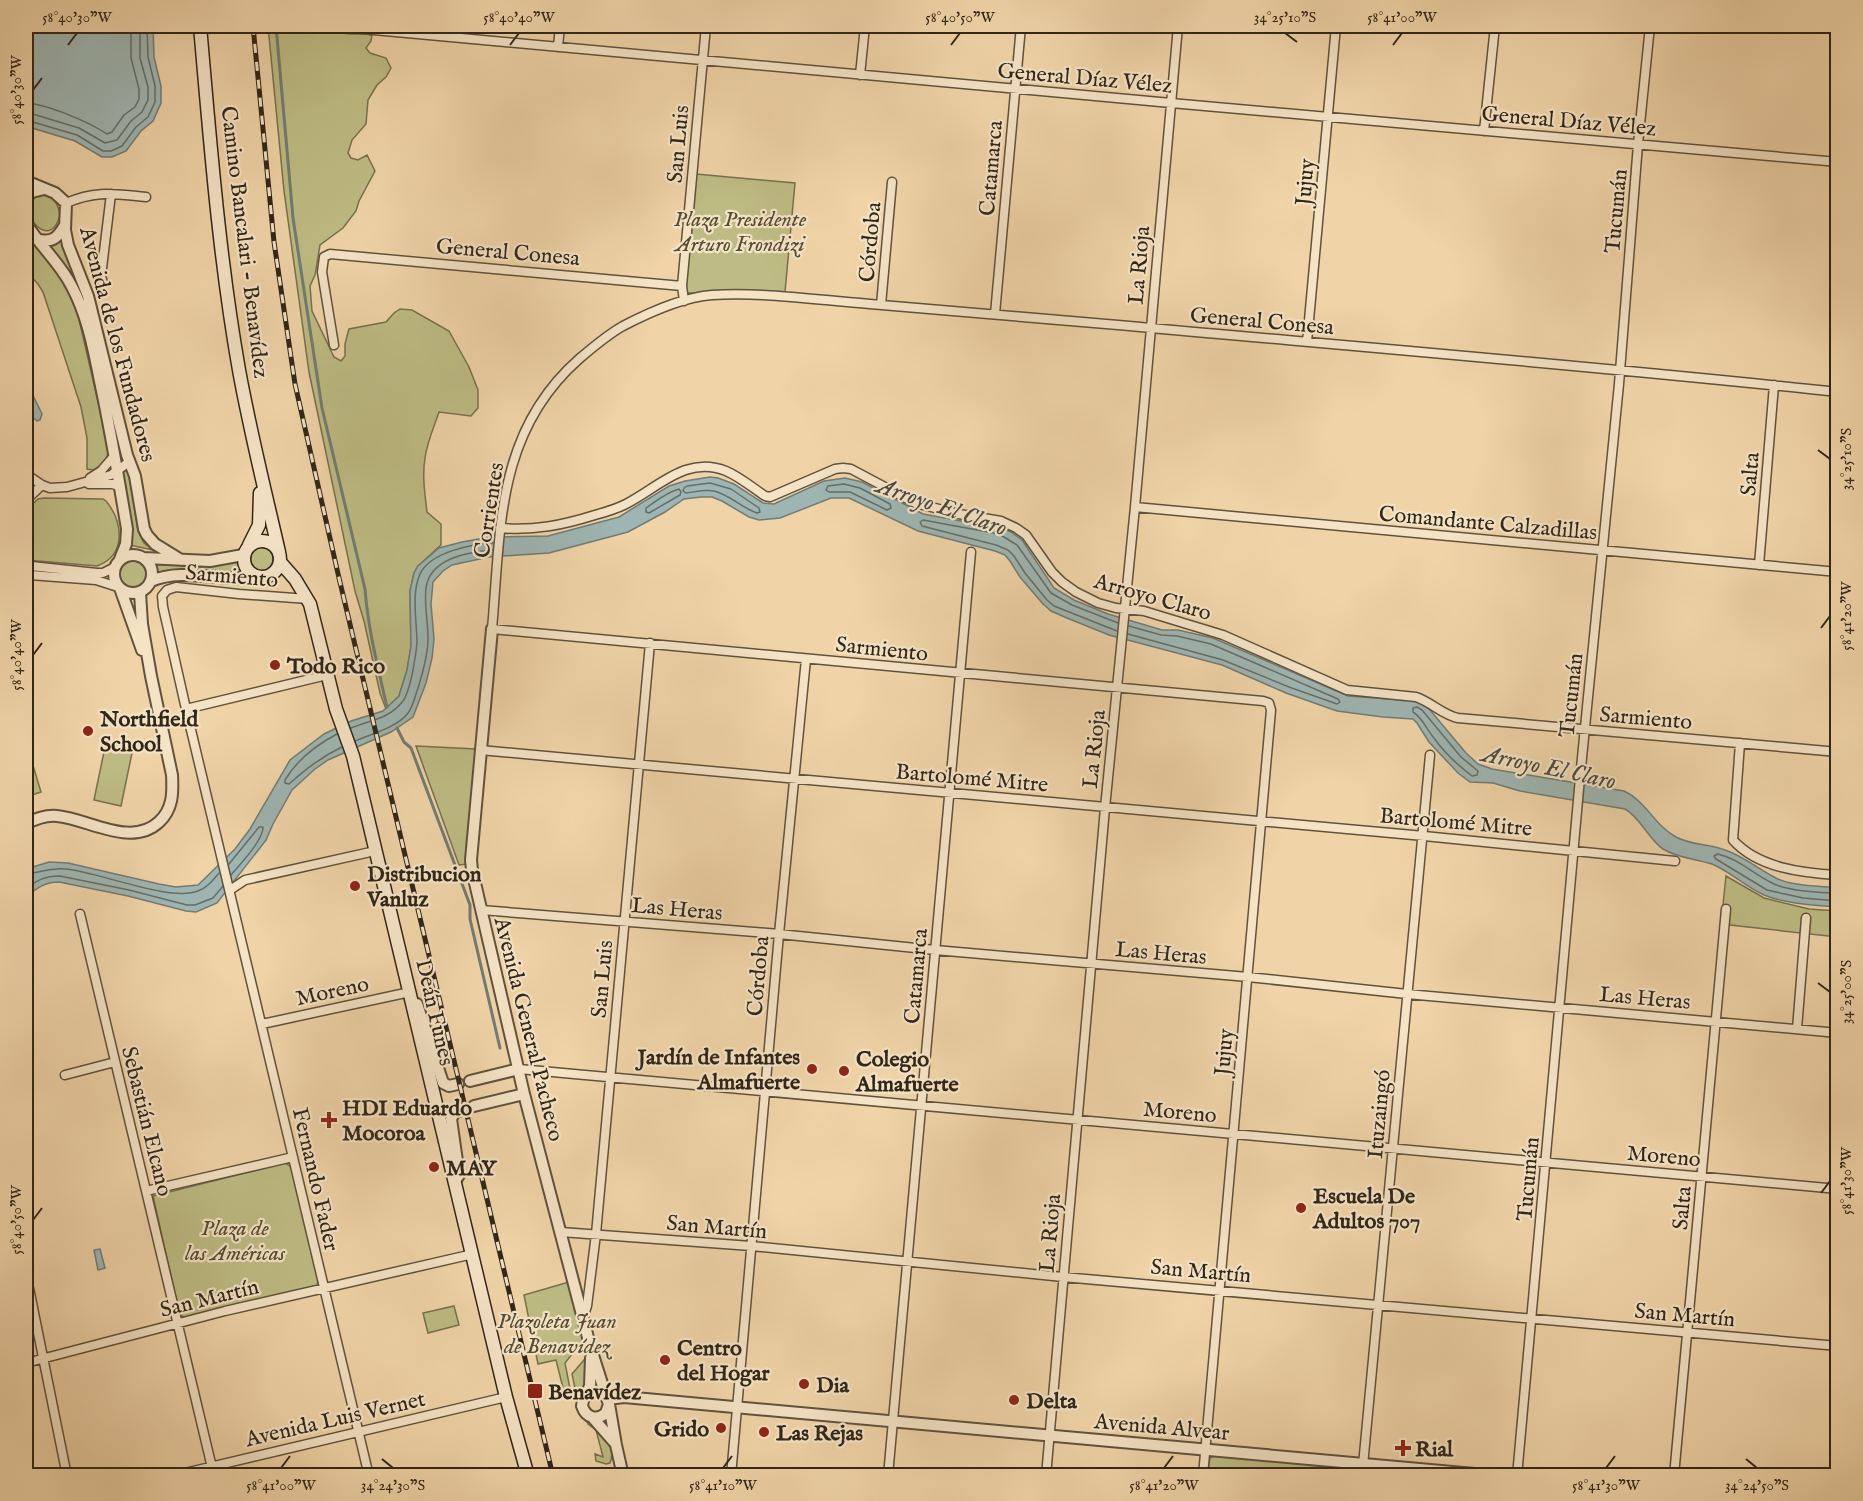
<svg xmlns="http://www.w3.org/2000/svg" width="1863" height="1501" font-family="'IM FELL English',serif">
	<rect width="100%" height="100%" fill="#f0d4a8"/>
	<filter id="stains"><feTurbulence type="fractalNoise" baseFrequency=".00333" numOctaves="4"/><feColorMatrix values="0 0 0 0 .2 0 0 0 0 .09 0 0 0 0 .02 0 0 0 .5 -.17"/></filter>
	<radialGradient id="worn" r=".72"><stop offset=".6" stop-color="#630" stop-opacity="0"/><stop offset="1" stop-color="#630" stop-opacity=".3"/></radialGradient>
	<path fill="#bebc84" stroke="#77714e" stroke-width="1.5" d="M268 26H299L307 29 350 34H368L372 36 371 41 366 48 370 53 386 58 391 68 386 77 377 85 368 100 366 124 352 140 348 153 351 158 358 160 367 155 375 171 359 201 356 211 343 228 320 245 315 275 310 286 312 311 334 357 341 361 345 356V344L349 329 386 322 394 313 400 309 412 310 449 331 469 367 478 390V408L471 416 439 412C434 427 427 442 425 458 422 476 425 495 427 512L441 524V545L418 566 414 573 410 591 411 646 407 670 399 696 386 709 380 693 364 621 355 591 309 372 284 191Z
		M696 174 795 183 785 292 716 291 693 293H688L685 290Z
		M42 191C53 198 58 202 60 215 52 247 26 224 27 201Z
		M26 229 49 257 69 289 78 315 109 449C107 460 103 466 93 470L87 469V438L81 407 43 292 38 284 26 271Z
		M62 240 86 302 124 458 121 459 105 382 84 303 73 277 51 247Z
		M127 468H128L138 531 144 543 153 550 129 545 132 532 123 473Z
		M44 498 103 499 106 501C123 522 127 555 97 566L26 560V510L38 499Z
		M247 559a13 13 0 1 1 26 0a13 13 0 1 1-26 0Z
		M239 560 241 574H157L155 563 201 567Z
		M120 574a13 13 0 1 1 26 0a13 13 0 1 1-26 0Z
		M26 742 41 792 26 797Z
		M416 746 476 749 467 864 459 865Z
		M105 747 132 753 121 806 94 800Z
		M1726 876 1764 898 1809 909 1837 911V937L1721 924Z
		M285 1163 291 1167 318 1278V1283L315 1286 186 1317 181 1316 179 1312 153 1196Z
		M569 1282 585 1344 582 1348H577L565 1363 572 1399 566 1400 556 1360 538 1364 524 1295Z
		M454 1306 459 1325 428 1333 423 1313Z
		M587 1359 586 1384 580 1393H576L572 1374 584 1360Z
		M586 1418C598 1430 618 1444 610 1463L606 1464 596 1461 595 1454 603 1457 596 1430 588 1424Z
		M1216 1455 1354 1468 1358 1476H1207L1210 1458Z"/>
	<path fill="#9eb6b3" stroke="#727c75" stroke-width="1.5" d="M26 26H153L154 57 161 86V103L153 121 141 131 126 151 112 157H102L75 141 32 128 26 124Z
		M26 381 42 414 40 420 37 421 26 412Z
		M710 477 718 478 734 484 763 503 774 504 824 481 845 478 862 482 923 514 1001 528 1011 532 1022 540 1054 588 1074 600 1108 614 1162 630H1178L1213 638 1348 696 1418 701 1425 704 1466 753 1478 764 1492 769 1624 791C1646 801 1655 826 1676 837 1690 845 1709 844 1725 850 1743 856 1757 868 1774 877 1789 886 1819 886 1837 888L1838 907C1814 905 1786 904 1764 895 1746 887 1731 872 1712 864 1697 859 1677 858 1663 849 1648 839 1641 818 1625 809L1520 791 1493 783 1470 782 1458 773 1429 742 1417 723 1413 719 1383 717 1337 711 1286 693 1222 665 1109 635 1067 618 1051 611 1043 604 1020 577 1010 561 1005 555 995 551 918 531 849 498H831L780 518 759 520 749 517 722 501 712 497H701L684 499 665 512 628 532 549 553 489 557 452 565 443 571 433 582 431 604 434 639 432 658 426 683 413 717 391 732 328 760 315 769 292 790 273 824 266 840 217 903 196 912 186 911 128 896 59 882C45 882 37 888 26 897V869L49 862 68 863 159 884 176 887 198 885 235 849 250 829 290 760 324 734 351 721 383 711 399 696 407 670 411 646 410 591 414 573 418 566 431 555 439 548 462 542 490 537 548 536 619 517 669 486 685 481Z
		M100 1249 105 1268 98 1270 94 1250Z"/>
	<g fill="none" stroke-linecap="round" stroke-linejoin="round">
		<path stroke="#676e66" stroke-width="1.5" d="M26 103C47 104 89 122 107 134L112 132 124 115 135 107 139 99V89L131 58V26
			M26 112 79 128 105 143 117 140 131 121 142 112 148 100V87L140 58V26
			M26 120 77 135 103 151H111L122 146 136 127 148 117 155 102V86L148 57 147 26
			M710 483 731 489 759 508 760 512 757 513C742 508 730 495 714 491 705 489 695 492 686 493L683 491 684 488 687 486Z
			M844 484 860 488 890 504 891 508 887 510 850 492H829L826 490 828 486Z
			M679 489 681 492 680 495 649 513 646 512V508C656 501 667 492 679 489Z
			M1117 631 1054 606 1047 600 1025 573 1014 556 1008 550 996 545 922 526 920 522 923 520 999 534 1017 545 1051 593 1072 605 1118 623
			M1128 634 1223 660 1289 687 1337 704 1340 702 1338 699 1211 644 1177 636 1161 635 1129 626
			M1417 707 1422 710 1461 757 1478 771 1477 775 1472 776C1459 766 1443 751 1434 738 1426 729 1423 718 1413 712V708Z
			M351 728C371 720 389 719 403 701 408 694 410 683 412 675 414 665 416 653 417 643 417 622 411 594 420 574 430 552 472 544 493 543
			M337 734C316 745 297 760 285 780V783L289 784C306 769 321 757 342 747
			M355 741C371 734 398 727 408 713 413 707 415 696 418 688 423 672 428 655 428 638 428 622 424 605 426 588 430 558 468 552 493 550
			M229 864 259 827H263C263 841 240 864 231 875
			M26 874C41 873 48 867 66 869 99 872 169 902 198 891 207 888 213 880 219 873
			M26 889C37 880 45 876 60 876L129 890 187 905H195L213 898 223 886
			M1838 893C1821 893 1787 891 1772 883 1753 874 1739 859 1718 854L1714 856 1716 859 1767 890 1803 898 1838 901"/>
		<path stroke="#727c75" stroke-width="3" d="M276 26 293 218 322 408 365 589C368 629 378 668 387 707
			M397 728 404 742 411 748 470 905V919L500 1048"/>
		<g stroke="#60523d" stroke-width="11">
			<path id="minor" d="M330 26 1171 103 1838 162
				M558 47 560 26
				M860 75 865 26
				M1484 131 1495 26
				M66 203C97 190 113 194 146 197
				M103 283 101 276 111 194
				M684 301 682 286 706 26
				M881 305 892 182
				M995 314 1021 26
				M1307 342 1336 26
				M334 345 322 272 324 257 330 254 682 286
				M26 474 42 485 50 488 67 487 111 475 129 462
				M90 478 101 471 114 456
				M89 484H112L120 486
				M26 500 42 485
				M1135 507 1838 572
				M500 528C534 531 563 525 595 515 606 512 616 509 626 504 658 488 686 455 726 471 740 477 753 488 765 496L770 497 835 469 843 468 851 469 915 503 959 514 1001 521 1016 528 1026 535 1052 572 1062 582 1076 592 1098 603 1116 608 1144 611 1223 635 1347 690 1416 697C1431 702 1443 715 1458 718L1838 752
				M1759 565 1774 385
				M26 567 31 566 97 573H103L115 567
				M26 574 30 575 96 580 118 587
				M308 599 239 594 176 587 167 590 162 596 163 607 186 709 369 1476
				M186 709 327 675
				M1740 743 1733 840C1758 868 1802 873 1838 875
				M480 750 1424 836 1675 861
				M230 890 245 880 375 851
				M481 910 779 934 935 950 1248 977 1407 994 1838 1033
				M80 914 214 1476
				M262 1024 410 992
				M1797 1029 1806 918
				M519 1069 1838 1189
				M65 1075 115 1062
				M146 1191 293 1157
				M561 1232 751 1246 1063 1277 1838 1346
				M29 1288 67 1476
				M583 1317 587 1306 596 1234 650 643
				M26 1363 225 1311 473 1254
				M172 1476 506 1397
				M731 1476 779 934 806 659
				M888 1476 971 552
				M1046 1476 1105 808 1135 507 1178 26
				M1203 1476 1271 710 1269 703 1263 701 492 629C501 528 496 432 579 359 593 347 607 335 623 326 648 313 684 297 712 295 765 292 818 300 870 304 949 311 1027 317 1106 324 1350 346 1594 366 1838 392
				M1362 1476 1430 755
				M1517 1476 1580 778 1619 384 1638 144 1650 26
				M1674 1476 1726 909
				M1835 1476 1838 1451"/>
		</g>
		<g stroke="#60523d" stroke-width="14">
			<path id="tertiary" d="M26 181 55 193 66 203 65 230 68 245 88 296 127 455 135 476 144 529 147 535 155 544 181 560
				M26 197 32 192 44 189
				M26 223C39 245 59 262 71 285 88 316 94 352 101 386 111 433 119 481 127 529L126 544 120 559
				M36 239C52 243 57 239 65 225
				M114 574a19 19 0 1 1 38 0a19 19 0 1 1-38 0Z
				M144 558 210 561 243 555
				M151 581C176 570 205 577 231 578 241 579 250 578 260 577
				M120 588 142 650
				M492 629 471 860 472 870 524 1094 591 1349 606 1396
				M26 824C35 819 46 815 57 816 89 819 131 848 159 822 173 809 173 793 172 775L151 676 142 624 140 593
				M417 1004 443 1083 449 1086 458 1084
				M470 1081 519 1069
				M474 1106 524 1094
				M455 1181 459 1175 451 1119 454 1113 463 1109
				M587 1393 590 1386 591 1358
				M608 1399 624 1397 1497 1476
				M609 1404 606 1413C597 1421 586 1418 582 1406 584 1387 604 1385 609 1404L616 1445 623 1476
				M593 1418 614 1442"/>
		</g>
		<g stroke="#302619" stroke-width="15">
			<path id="secondary" d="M200 26C210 140 219 257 239 370 250 431 265 491 279 552
				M244 559a18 18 0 1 1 36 0a18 18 0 1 1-36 0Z
				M249 545 259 525 260 493
				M280 562 295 579 310 604 336 709 353 756 506 1397 528 1476"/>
		</g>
		<use href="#minor" stroke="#f5e3c6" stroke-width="8"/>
		<use href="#tertiary" stroke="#f5e3c6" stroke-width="10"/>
		<use href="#secondary" stroke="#f5e3c6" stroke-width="12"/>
		<g stroke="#302619" stroke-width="5">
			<path id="rail" d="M253 26 274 242 295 384 339 578 553 1476"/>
		</g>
		<use href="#rail" stroke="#f5e3c6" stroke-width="3" stroke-dasharray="9" stroke-linecap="butt"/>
	</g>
	<path fill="none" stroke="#302619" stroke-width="2" d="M1285 33 1297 42M68 45 77 33M510 45 519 33M951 45 960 33M1393 45 1402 33M33 90 42 78M1818 450 1830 459M1821 628 1830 616M33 655 42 643M1818 983 1830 992M1821 1193 1830 1181M33 1220 42 1208M382 1459 393 1468M1746 1459 1757 1468M281 1468 290 1456M723 1468 732 1456M1164 1468 1173 1456M1606 1468 1615 1456"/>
	<g fill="#8f2418" stroke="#f5e3c6" stroke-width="2">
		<circle cx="275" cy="665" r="6"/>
		<circle cx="88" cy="731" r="6"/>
		<circle cx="355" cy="886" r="6"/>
		<circle cx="812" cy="1069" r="6"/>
		<circle cx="844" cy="1071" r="6"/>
		<path d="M326 1111h6v6h6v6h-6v6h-6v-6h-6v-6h6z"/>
		<circle cx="434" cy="1167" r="6"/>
		<circle cx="1301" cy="1208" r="6"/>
		<circle cx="665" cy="1360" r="6"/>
		<circle cx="804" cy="1384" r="6"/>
		<rect x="527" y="1383" width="16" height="16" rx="3"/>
		<circle cx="1014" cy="1400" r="6"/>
		<circle cx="721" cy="1428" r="6"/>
		<circle cx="764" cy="1432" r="6"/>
		<path d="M1400 1439h6v6h6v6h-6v6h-6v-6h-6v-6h6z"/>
	</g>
	<g text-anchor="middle" stroke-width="4.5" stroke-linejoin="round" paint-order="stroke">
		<g font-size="22" fill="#302619" stroke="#f5e3c6">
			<text transform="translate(1085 77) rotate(5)" y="8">General Díaz Vélez</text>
			<text transform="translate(1569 120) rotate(5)" y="8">General Díaz Vélez</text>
			<text transform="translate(677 144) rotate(-85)" y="8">San Luis</text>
			<text transform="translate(990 168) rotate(-85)" y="8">Catamarca</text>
			<text transform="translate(1304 182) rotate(-85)" y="8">Jujuy</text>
			<text transform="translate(1615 211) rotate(-85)" y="8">Tucumán</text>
			<text transform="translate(246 242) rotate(83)" y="8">Camino Bancalari - Benavídez</text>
			<text transform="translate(869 242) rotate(-85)" y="8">Córdoba</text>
			<text transform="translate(508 251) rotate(5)" y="8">General Conesa</text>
			<text transform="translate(1138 265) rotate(-85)" y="8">La Rioja</text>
			<text transform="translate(1262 320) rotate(5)" y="8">General Conesa</text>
			<text transform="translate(119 344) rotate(75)" y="8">Avenida de los Fundadores</text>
			<text transform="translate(1749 474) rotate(-85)" y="8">Salta</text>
			<text transform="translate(488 510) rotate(-81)" y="8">Corrientes</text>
			<text transform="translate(1488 522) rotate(5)" y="8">Comandante Calzadillas</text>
			<text transform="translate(232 575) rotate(5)" y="8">Sarmiento</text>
			<text transform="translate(1153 596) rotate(16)" y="8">Arroyo Claro</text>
			<text transform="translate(882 648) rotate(6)" y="8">Sarmiento</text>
			<text transform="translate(1570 695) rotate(-84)" y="8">Tucumán</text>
			<text transform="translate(1646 717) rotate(5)" y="8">Sarmiento</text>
			<text transform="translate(1093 749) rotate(-84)" y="8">La Rioja</text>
			<text transform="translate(972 777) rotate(5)" y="8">Bartolomé Mitre</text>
			<text transform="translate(1456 821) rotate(5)" y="8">Bartolomé Mitre</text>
			<text transform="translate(677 908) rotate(5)" y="8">Las Heras</text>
			<text transform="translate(1161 952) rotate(5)" y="8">Las Heras</text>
			<text transform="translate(757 976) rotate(-85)" y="8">Córdoba</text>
			<text transform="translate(915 976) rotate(-85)" y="8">Catamarca</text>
			<text transform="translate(601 979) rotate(-85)" y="8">San Luis</text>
			<text transform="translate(332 990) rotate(-12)" y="8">Moreno</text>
			<text transform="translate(1645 997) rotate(5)" y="8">Las Heras</text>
			<text transform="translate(436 1012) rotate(77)" y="8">Deán Funes</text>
			<text transform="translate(530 1029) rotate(76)" y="8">Avenida General Pacheco</text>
			<text transform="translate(1223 1052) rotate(-85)" y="8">Jujuy</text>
			<text transform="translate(1180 1111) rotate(5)" y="8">Moreno</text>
			<text transform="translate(1378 1114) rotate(-85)" y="8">Ituzaingó</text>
			<text transform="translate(148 1121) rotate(76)" y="8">Sebastián Elcano</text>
			<text transform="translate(1664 1155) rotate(5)" y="8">Moreno</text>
			<text transform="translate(317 1179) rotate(77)" y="8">Fernando Fader</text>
			<text transform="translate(1527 1179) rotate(-85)" y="8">Tucumán</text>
			<text transform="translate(1681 1208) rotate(-85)" y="8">Salta</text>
			<text transform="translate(717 1226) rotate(5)" y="8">San Martín</text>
			<text transform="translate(1049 1233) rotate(-85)" y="8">La Rioja</text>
			<text transform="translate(1201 1270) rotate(5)" y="8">San Martín</text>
			<text transform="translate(209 1297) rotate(-14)" y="8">San Martín</text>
			<text transform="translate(1685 1314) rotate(5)" y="8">San Martín</text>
			<text transform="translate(335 1418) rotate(-13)" y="8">Avenida Luis Vernet</text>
			<text transform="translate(1162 1426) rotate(5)" y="8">Avenida Alvear</text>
		</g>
		<g font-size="22" font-style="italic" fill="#544c34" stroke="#f5e3c6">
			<text x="740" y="226">Plaza Presidente<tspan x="740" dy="25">Arturo Frondizi</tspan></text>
			<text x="235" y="1235">Plaza de<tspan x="235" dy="25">las Américas</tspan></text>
			<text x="557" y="1328">Plazoleta Juan<tspan x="557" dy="25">de Benavídez</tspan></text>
		</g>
		<g font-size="22" font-weight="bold" fill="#302619" stroke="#f5e3c6" text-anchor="start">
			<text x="287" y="673">Todo Rico</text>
			<text x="100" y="726">Northfield<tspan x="100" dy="25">School</tspan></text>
			<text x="367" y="881">Distribucion<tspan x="367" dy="25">Vanluz</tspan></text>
			<text x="800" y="1064" text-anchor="end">Jardín de Infantes<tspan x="800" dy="25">Almafuerte</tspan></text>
			<text x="856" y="1066">Colegio<tspan x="856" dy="25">Almafuerte</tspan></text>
			<text x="342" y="1115">HDI Eduardo<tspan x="342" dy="25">Mocoroa</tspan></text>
			<text x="446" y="1175">MAY</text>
			<text x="1313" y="1203">Escuela De<tspan x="1313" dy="25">Adultos 707</tspan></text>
			<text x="677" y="1355">Centro<tspan x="677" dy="25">del Hogar</tspan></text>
			<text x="816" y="1392">Dia</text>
			<text x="548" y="1399">Benavídez</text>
			<text x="1026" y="1408">Delta</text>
			<text x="709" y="1436" text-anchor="end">Grido</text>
			<text x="776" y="1440">Las Rejas</text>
			<text x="1415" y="1456">Rial</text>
		</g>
		<g font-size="24" font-style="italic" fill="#4c4a40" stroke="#f5e3c6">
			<text transform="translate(942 506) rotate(19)" y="8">Arroyo El Claro</text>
			<text transform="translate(1549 767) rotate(12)" y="8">Arroyo El Claro</text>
		</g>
	</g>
	<rect width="1863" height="1501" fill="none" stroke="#f0d4a8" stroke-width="66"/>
	<rect x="33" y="33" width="1797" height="1435" fill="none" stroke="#302619" stroke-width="2"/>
	<g font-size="15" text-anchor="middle" fill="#302619">
		<text x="77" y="22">58°40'30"W</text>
		<text x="519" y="22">58°40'40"W</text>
		<text x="960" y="22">58°40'50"W</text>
		<text x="1285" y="22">34°25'10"S</text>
		<text x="1402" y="22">58°41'00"W</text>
		<text transform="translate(16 90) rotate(-90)" y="5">58°40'30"W</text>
		<text transform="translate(1846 459) rotate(-90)" y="5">34°25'10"S</text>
		<text transform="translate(1846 616) rotate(-90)" y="5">58°41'20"W</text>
		<text transform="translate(16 655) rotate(-90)" y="5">58°40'40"W</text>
		<text transform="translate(1846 992) rotate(-90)" y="5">34°25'00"S</text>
		<text transform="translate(1846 1181) rotate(-90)" y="5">58°41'30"W</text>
		<text transform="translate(16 1220) rotate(-90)" y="5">58°40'50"W</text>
		<text x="281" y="1490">58°41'00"W</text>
		<text x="393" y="1490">34°24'30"S</text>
		<text x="723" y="1490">58°41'10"W</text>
		<text x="1164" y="1490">58°41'20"W</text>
		<text x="1606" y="1490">58°41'30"W</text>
		<text x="1757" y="1490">34°24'50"S</text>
	</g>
	<rect width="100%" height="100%" filter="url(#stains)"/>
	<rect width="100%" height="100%" fill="url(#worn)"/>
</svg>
